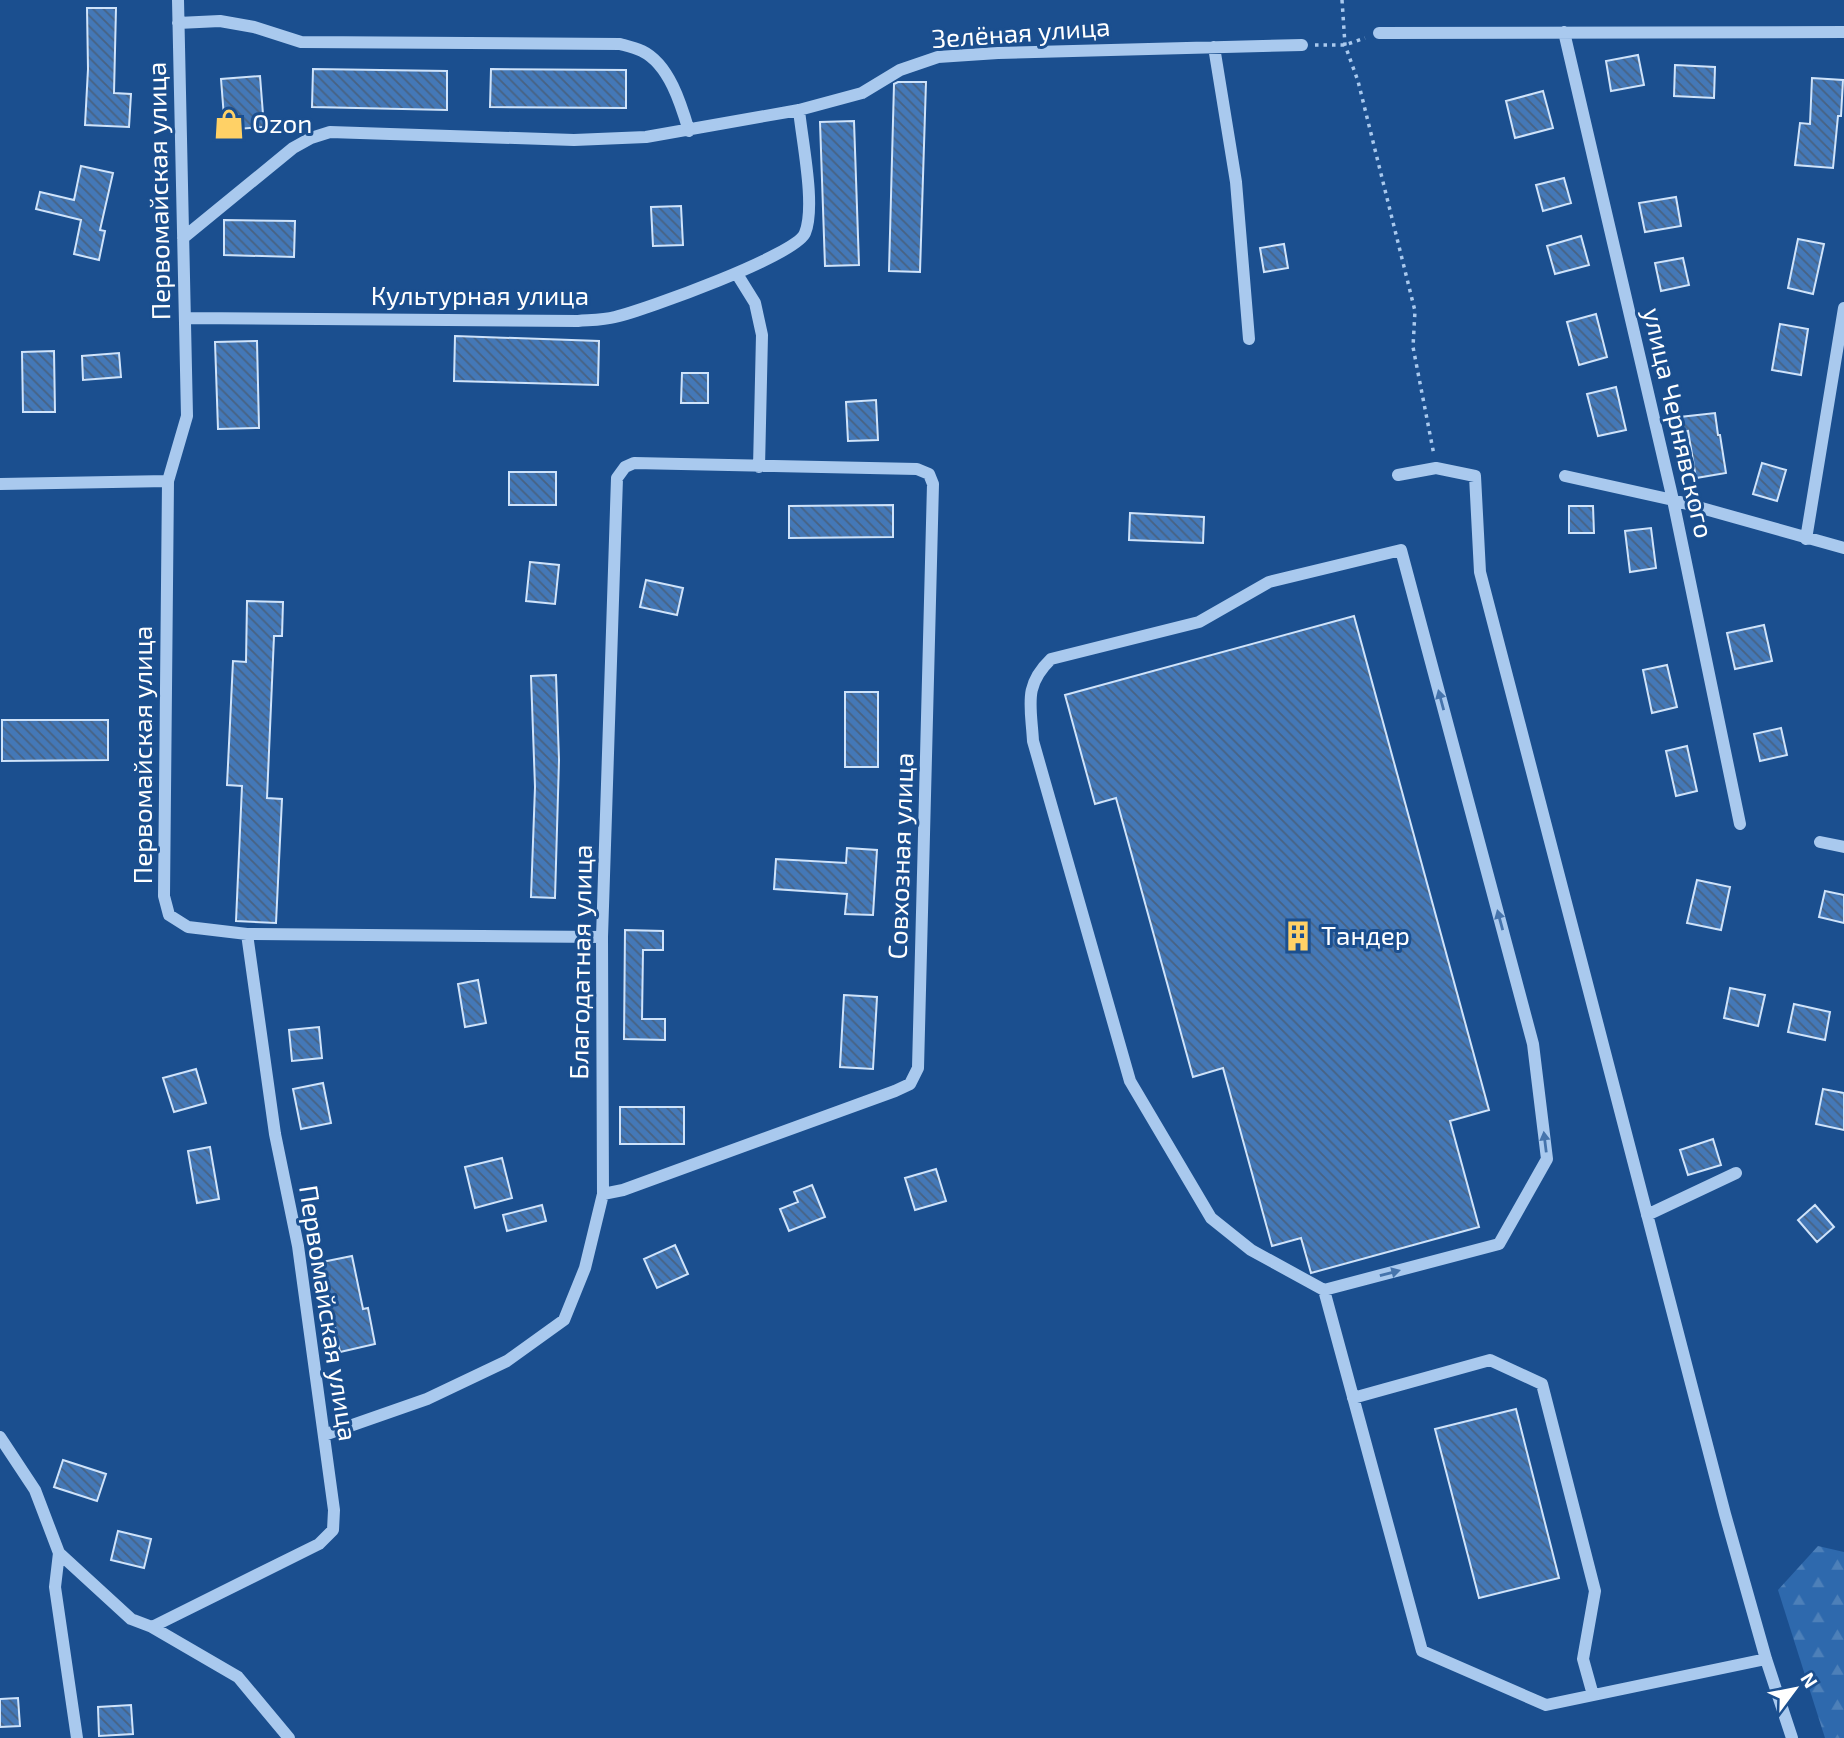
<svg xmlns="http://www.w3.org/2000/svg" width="1844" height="1738" font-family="'Exo 2',sans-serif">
	<defs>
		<pattern id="forest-firs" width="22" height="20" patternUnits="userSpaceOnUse" patternTransform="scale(1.75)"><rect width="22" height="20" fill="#2e69ad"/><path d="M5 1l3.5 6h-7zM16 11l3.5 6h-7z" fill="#4d80b9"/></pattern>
		<pattern id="building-back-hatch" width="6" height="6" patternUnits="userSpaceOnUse" patternTransform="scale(1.75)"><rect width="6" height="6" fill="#4478b7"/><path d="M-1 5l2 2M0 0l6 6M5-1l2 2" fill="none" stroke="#486282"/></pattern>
	</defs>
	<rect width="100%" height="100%" fill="#1b4f8f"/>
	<path fill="url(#forest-firs)" d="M1818 1546 1844 1552V1738H1825L1778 1590Z"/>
	<path fill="url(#building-back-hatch)" stroke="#cfe3fa" stroke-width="2" d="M87 8H116L114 93 131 94 129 127 85 125 88 69Z
		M1638 55 1644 85 1611 91 1606 61Z
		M1675 65 1715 67 1714 98 1674 96Z
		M313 69 447 71V110L312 107Z
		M491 69 626 70V108L490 107Z
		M260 76 264 127 225 130 221 79Z
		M1812 78 1843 80 1841 116H1838L1833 168 1795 165 1800 123 1810 124Z
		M898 82H926L920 272 889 271 894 84Z
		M1543 91 1553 128 1515 138 1506 101Z
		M854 121 859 265 825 266 820 122Z
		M81 166 113 173 100 230 105 231 99 260 74 254 81 220 36 209 40 192 74 200Z
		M1564 178 1571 203 1543 211 1536 185Z
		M1676 197 1681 226 1645 232 1639 203Z
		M681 206 683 245 653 246 651 207Z
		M224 220 295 221 294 257 224 255Z
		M1581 236 1589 265 1555 274 1547 246Z
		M1798 239 1824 244 1813 294 1788 288Z
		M1284 244 1288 268 1264 272 1260 248Z
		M1683 258 1689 285 1661 291 1655 263Z
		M1596 314 1607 357 1579 365 1567 322Z
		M1780 324 1808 329 1801 375 1772 370Z
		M455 336 599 341 598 385 454 381Z
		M257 341 259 428 218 429 215 342Z
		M54 351 55 412H23L22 352Z
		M119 353 121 377 83 380 82 356Z
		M682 373H708V403H681Z
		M1616 387 1626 430 1598 436 1587 394Z
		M876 400 878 440 848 441 846 402Z
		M1715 413 1718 435H1720L1726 473 1696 478 1688 431 1681 432 1680 417Z
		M1762 463 1786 470 1777 501 1753 494Z
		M509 472H556V505H509Z
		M893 505V537L789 538V506Z
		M1569 506H1593L1594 533H1569Z
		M1130 513 1204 517 1203 543 1129 540Z
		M1651 528 1656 568 1630 572 1625 531Z
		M530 562 559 565 555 604 526 601Z
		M646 580 683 588 677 615 640 607Z
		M247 601 283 602 282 636H274L267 798 282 799 276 923 236 921 242 786 227 785 233 661 246 662Z
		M1354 616 1489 1110 1450 1121 1479 1227 1311 1273 1301 1238 1272 1246 1223 1068 1193 1077 1116 798 1095 804 1065 695Z
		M1764 625 1772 661 1735 669 1727 633Z
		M1667 665 1677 707 1652 713 1643 670Z
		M556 675 559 760 555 898 531 897 535 787 531 676Z
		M845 692H878V767H845Z
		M2 720H108V760L2 761Z
		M1781 728 1787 755 1760 761 1754 734Z
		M1687 746 1697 791 1676 796 1666 751Z
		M847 848 877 850 873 915 845 914 847 894 774 889 776 859 846 863Z
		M1697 880 1730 887 1721 930 1687 923Z
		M1825 891 1844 895V923L1819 917Z
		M625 930 663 931V950H643L642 1019H665V1040L624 1039Z
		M478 980 486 1023 465 1027 458 984Z
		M1730 988 1765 995 1758 1026 1724 1018Z
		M844 995 877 997 873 1069 840 1067Z
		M1794 1004 1830 1012 1825 1040 1788 1032Z
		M319 1027 322 1058 292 1061 289 1030Z
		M196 1069 206 1103 174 1112 163 1078Z
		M323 1083 331 1123 301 1129 293 1089Z
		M1823 1089 1844 1093V1130L1816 1124Z
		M620 1107H684V1144H620Z
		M1713 1139 1721 1165 1688 1175 1680 1150Z
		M210 1147 219 1199 197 1203 188 1151Z
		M502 1158 512 1198 475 1208 465 1167Z
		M936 1169 946 1201 915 1210 905 1178Z
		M812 1185 825 1217 789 1231 780 1209 798 1202 794 1192Z
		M542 1205 546 1221 507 1231 503 1215Z
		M1815 1205 1834 1227 1817 1242 1798 1220Z
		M675 1245 688 1274 657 1288 644 1259Z
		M352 1256 363 1309 368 1308 375 1344 340 1352 329 1299 324 1300 317 1263Z
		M1516 1409 1559 1578 1479 1598 1435 1429Z
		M63 1460 106 1474 97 1501 54 1487Z
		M118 1531 151 1539 144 1568 111 1560Z
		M18 1698 20 1726 0 1727V1699Z
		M131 1705 133 1734 99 1736 98 1707Z"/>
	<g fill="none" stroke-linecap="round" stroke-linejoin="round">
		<path stroke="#a9c9ee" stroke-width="3.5" stroke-dasharray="3.5 5" stroke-linecap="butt" d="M1342 0 1345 45 1358 81 1415 311 1413 347 1434 455
			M1315 45H1345L1365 38"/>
		<path stroke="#a9c9ee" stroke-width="12" d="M178 0 187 416 168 481 164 896 169 915 188 927 247 934 602 937
			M178 23 220 21 254 27 301 42 620 44C627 46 635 48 642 51 669 64 681 104 689 131
			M1564 32 1673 500 1740 824
			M1379 33 1844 32
			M1214 47 1236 182 1249 339
			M183 238 293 148 311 138 330 132 574 140 646 137 799 110 862 93 900 70 938 57 998 53 1302 45
			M737 274 755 303 762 335 759 467
			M185 318 578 321C590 320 604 320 615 317 645 310 797 255 805 233 816 206 802 141 799 110
			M1398 475 1436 468 1475 476 1480 572 1725 1514 1766 1659 1792 1738
			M1565 476 1673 500 1844 548
			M0 484 168 481
			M1806 539 1844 308
			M1820 842 1844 847
			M1647 1215 1736 1173
			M1324 1290 1499 1244 1547 1159 1533 1044 1401 550 1269 582 1199 622 1051 659C1023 686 1031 705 1033 741L1130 1081 1211 1218 1251 1250 1324 1290 1422 1651 1546 1705 1766 1659
			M1353 1398 1490 1360 1542 1384 1595 1591 1583 1659 1593 1695
			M324 1435 427 1399 507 1361 564 1320 585 1268 603 1194 602 937 617 478 625 467 634 463 917 469 929 474 933 484 918 1068 910 1084 895 1091 623 1190 603 1194
			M0 1437 35 1490 59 1553 55 1587 77 1738
			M59 1553 131 1619 152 1627 238 1677 289 1738
			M152 1627 319 1544 333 1530 334 1510 298 1246 275 1134 247 934"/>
	</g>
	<defs><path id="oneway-solid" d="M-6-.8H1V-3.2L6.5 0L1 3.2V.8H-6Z" transform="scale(1.75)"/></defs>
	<g fill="#4674ac">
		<use href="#oneway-solid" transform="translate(1441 700) rotate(-105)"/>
		<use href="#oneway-solid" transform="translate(1500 920) rotate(-105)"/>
		<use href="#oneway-solid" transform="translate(1545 1142) rotate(-97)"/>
		<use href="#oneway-solid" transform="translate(1390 1273) rotate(-15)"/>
	</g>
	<defs>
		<g id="shop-bare" transform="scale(2.415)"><path d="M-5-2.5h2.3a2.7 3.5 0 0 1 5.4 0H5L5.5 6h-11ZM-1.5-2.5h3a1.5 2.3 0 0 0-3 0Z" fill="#ffd166" stroke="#1b4f8f" stroke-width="2.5" paint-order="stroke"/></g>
		<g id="building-bare" transform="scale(2.415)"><path d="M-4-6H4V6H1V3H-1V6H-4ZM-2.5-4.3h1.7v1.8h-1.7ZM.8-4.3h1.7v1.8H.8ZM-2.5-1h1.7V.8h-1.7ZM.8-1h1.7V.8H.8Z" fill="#ffd166" stroke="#1b4f8f" stroke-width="2.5" paint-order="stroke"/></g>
	</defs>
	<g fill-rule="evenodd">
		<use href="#shop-bare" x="229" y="124"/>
		<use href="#building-bare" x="1298" y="936"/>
	</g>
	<g text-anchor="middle" stroke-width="6" stroke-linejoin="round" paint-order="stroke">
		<g font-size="26" fill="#fff" stroke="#1b4f8f">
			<text transform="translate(1021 33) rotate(-4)" y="9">Зелёная улица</text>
			<text transform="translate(159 191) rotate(-91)" y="9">Первомайская улица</text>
			<text x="480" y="305">Культурная улица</text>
			<text transform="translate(1678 423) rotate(77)" y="9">улица Чернявского</text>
			<text transform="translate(143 755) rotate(-90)" y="9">Первомайская улица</text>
			<text transform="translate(901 856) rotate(-88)" y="9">Совхозная улица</text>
			<text transform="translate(581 962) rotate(-89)" y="9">Благодатная улица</text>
			<text transform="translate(328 1313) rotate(81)" y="9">Первомайская улица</text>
		</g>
		<g font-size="26" fill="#fff" stroke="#1b4f8f" text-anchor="start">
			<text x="252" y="133">Ozon</text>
			<text x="1321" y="945">Тандер</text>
		</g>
	</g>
	<g transform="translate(1795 1689) rotate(58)" stroke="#1b4f8f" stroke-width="5" paint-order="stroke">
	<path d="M0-5L12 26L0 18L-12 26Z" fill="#ffffff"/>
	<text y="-10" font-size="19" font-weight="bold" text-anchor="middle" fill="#ffffff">N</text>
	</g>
</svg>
